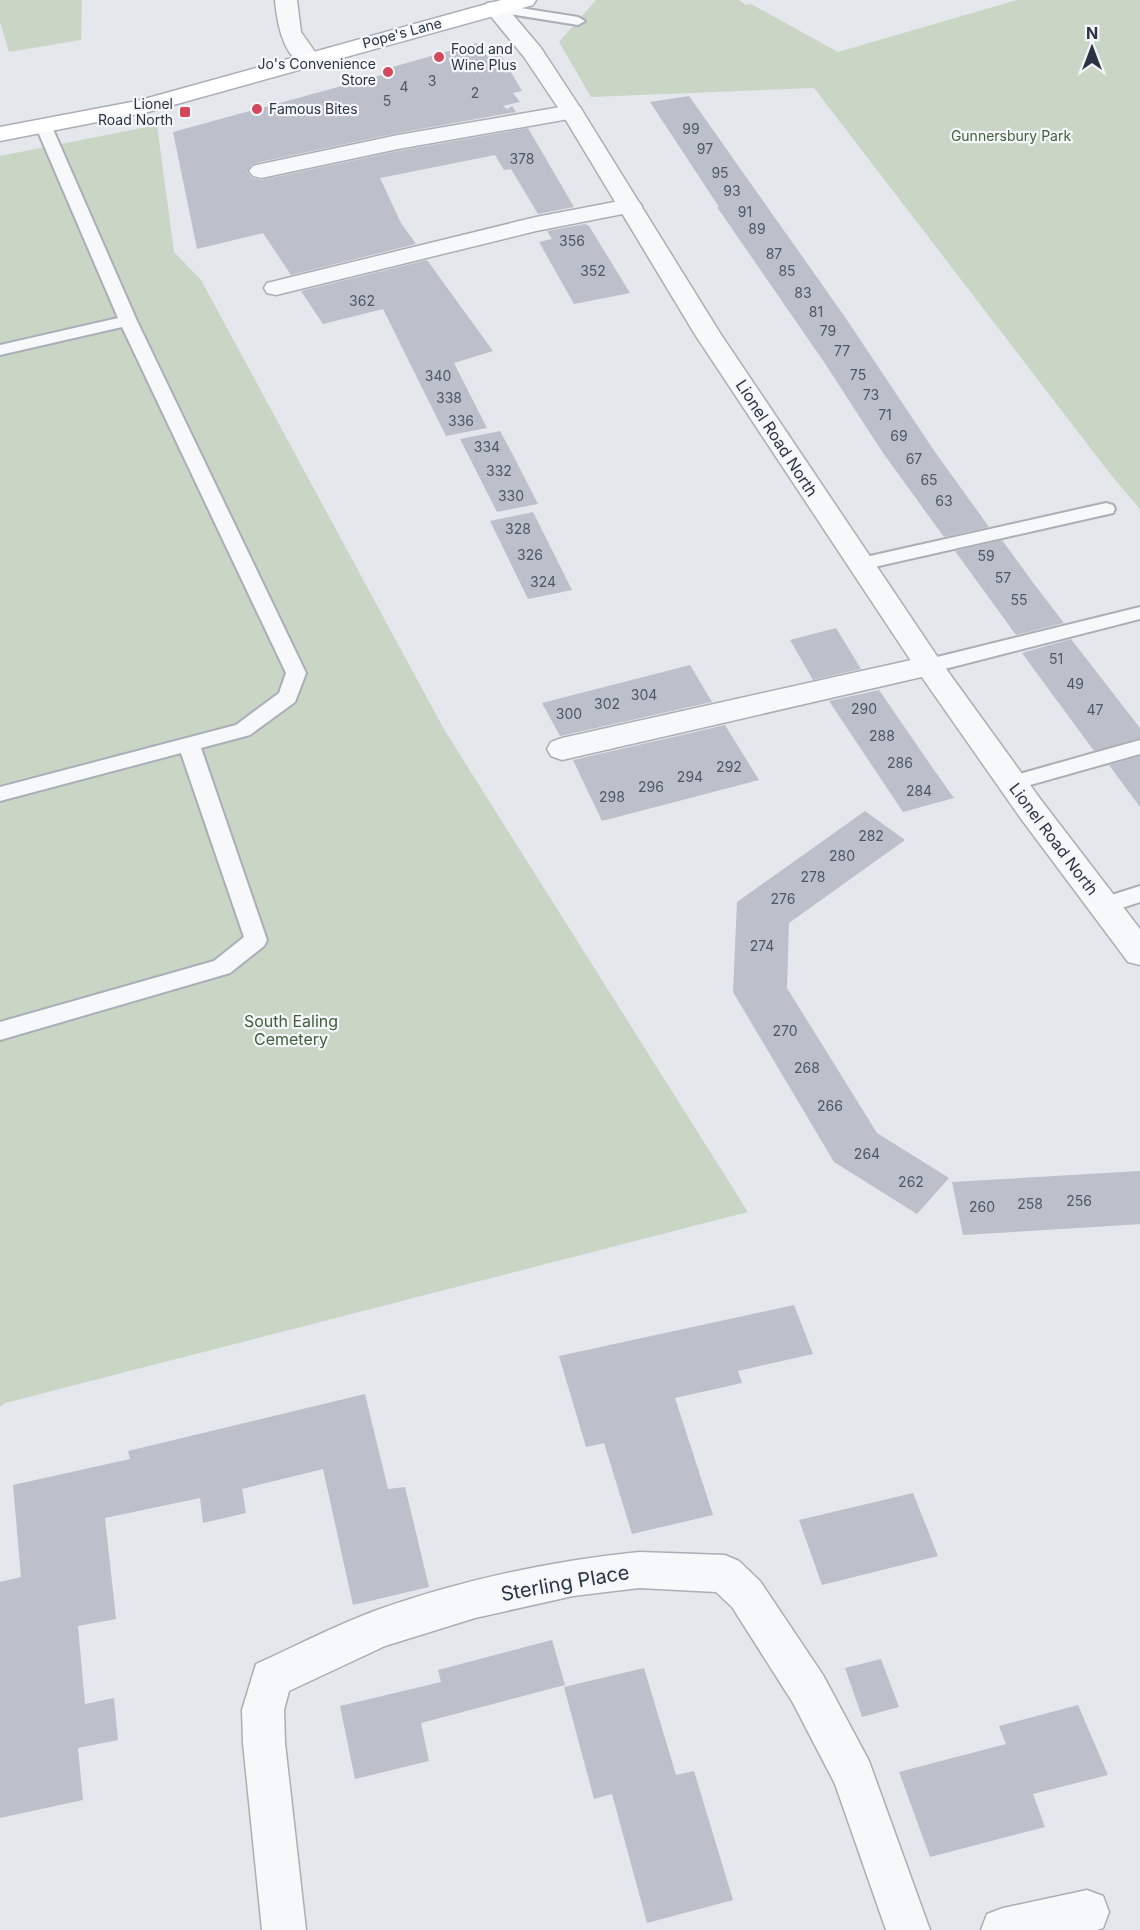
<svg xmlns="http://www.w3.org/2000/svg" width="1140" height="1930" font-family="Inter,sans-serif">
	<rect width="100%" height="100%" fill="#e4e7ec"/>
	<path fill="#c9d6c5" d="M0 0H82L81 40 9 52 0 22Z
		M596 0H739L746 5 751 4 838 52 1017 0H1140V509L1111 475 814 88 591 97 559 42Z
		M157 125 174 252 201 280 445 731 748 1212 5 1403 0 1407V156Z"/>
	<path fill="#bbc0ca" d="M477 43 488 57 501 55 522 91 513 93 520 102 503 106 507 109 512 106 516 112 398 133 260 162 251 165 247 172 252 178 261 180 398 151 528 128 574 207 538 214 511 169 504 170 495 155 380 178 401 223 416 244 291 275 263 233 197 249 173 132 382 75V70Z
		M689 96 845 317 935 452 989 527 944 537 883 453 826 365 717 207H719L650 102Z
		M585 224 589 226 630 293 574 304 539 242 552 239 547 231Z
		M427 260 493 351 454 363 487 428 446 436 383 309 323 324 301 291Z
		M500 431 513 455 538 504 497 512 460 439Z
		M533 512 572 590 528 599 490 521Z
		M1002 540 1034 584 1064 623 1016 635 955 551Z
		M836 628 861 669 813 680 790 640Z
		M1071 639 1140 728V738L1094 751 1022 653Z
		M690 665 712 702 560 736 542 703Z
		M879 690 934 770 954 798 903 812 829 701Z
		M725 725 759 780 602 821 573 760Z
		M1140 756V807L1109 765Z
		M865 811 905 840 789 923 787 988 877 1133 949 1178 917 1214 834 1162 733 992 737 902Z
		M1140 1171V1224L1110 1226 963 1235 952 1182Z
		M794 1305 813 1354 738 1371 742 1383 675 1398 713 1515 632 1534 604 1443 586 1447 559 1356Z
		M365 1394 388 1489 405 1487 429 1587 353 1605 323 1469 242 1489 246 1513 203 1523 200 1498 105 1518 116 1619 78 1626 85 1704 114 1698 118 1740 78 1748 83 1800 0 1818V1582L21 1577 13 1485 130 1459 128 1451Z
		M913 1493 938 1556 822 1585 799 1520Z
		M552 1640 565 1685 421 1723 429 1761 355 1779 340 1706 441 1682 438 1670Z
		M881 1659 899 1707 862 1717 845 1668Z
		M644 1668 676 1775 694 1771 733 1900 647 1923 612 1794 594 1799 564 1687Z
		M1078 1705 1108 1775 1033 1794 1045 1827 930 1857 899 1772 1006 1744 999 1726Z"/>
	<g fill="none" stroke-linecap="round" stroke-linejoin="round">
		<g stroke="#a9aeb7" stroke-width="4">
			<path id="service" d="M495 4 578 17 585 21 578 25 490 11 488 8Z
				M44 122 52 127 137 321 306 673 295 702 250 735 201 748 267 940 264 946 230 973 0 1040V1022L214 961 244 937 181 753 0 801V787L236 725 279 693 286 673 122 327 0 355V345L118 318 36 127Z
				M1106 503 1113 505 1115 509 1113 513 861 570 854 568 851 564 854 560 861 558Z
				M1140 607V619L929 673 922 671 919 666 922 661 929 659Z
				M1140 740V754L1012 790 1005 788 1001 783 1005 778Z
				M1140 886V902L1104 914 1096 912 1093 906 1096 900Z"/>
		</g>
		<g stroke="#a9aeb7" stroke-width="3">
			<path id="minor" d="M275 0H297L301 32 320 59 317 64C285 72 277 23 275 0Z
				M572 105 580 107 583 112 580 117 398 149 261 178 253 176 249 171 253 166 261 164 398 135Z
				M630 199 638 201 642 206 638 211 536 231 276 295 267 293 264 288 267 283 536 217Z
				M929 656 939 659 944 666 939 673 562 760 551 756 547 749 551 742 562 738Z
				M639 1552 725 1555 739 1561 760 1581 823 1675 869 1761 930 1930H886L835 1784 793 1703 732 1607 716 1592 639 1588 573 1596 475 1618 385 1646 289 1691 284 1710 285 1743 306 1930H262L243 1743 242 1710 256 1664C296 1646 336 1625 377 1610 462 1580 550 1561 639 1552Z
				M1087 1890 1103 1896 1109 1912 1103 1928 1097 1930H981L987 1914 1003 1908Z"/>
		</g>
		<g stroke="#a9aeb7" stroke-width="3">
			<path id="tertiary" d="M495 2 503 3 541 48 583 112 720 333 939 659 1041 800 1140 929V965L1128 962 1019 816 919 673 694 333 561 112 524 57 484 8 487 3Z"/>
		</g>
		<g stroke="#a9aeb7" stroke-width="3">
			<path id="secondary" d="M501 0H536L533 5 148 112 0 141V127L137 101Z"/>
		</g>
		<use href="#service" fill="#f7f8fa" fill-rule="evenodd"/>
		<use href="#minor" fill="#f7f8fa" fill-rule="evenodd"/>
		<use href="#tertiary" fill="#f7f8fa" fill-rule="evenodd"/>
		<use href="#secondary" fill="#fff" fill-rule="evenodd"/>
	</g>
	<g fill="#d1495b" stroke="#f4f6f9" stroke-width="2">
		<circle cx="439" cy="57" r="6"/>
		<circle cx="388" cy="72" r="6"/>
		<circle cx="257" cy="109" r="6"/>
		<rect x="179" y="106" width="12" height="12" rx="3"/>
	</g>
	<g text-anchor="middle" stroke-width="4.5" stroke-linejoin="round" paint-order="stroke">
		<g font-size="14" fill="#2b3445" stroke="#f4f6f9">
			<text transform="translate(402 33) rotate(-15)" y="5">Pope's Lane</text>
		</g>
		<g font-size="14" fill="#2b3445" stroke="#f4f6f9" text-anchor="start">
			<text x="451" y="54">Food and<tspan x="451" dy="16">Wine Plus</tspan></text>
			<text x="376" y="69" text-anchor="end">Jo's Convenience<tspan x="376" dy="16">Store</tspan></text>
			<text x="173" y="109" text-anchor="end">Lionel<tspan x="173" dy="16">Road North</tspan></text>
			<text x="269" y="114">Famous Bites</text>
		</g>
		<g font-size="14" fill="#4f5766">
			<text x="432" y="86">3</text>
			<text x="404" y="92">4</text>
			<text x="475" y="98">2</text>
			<text x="387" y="106">5</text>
			<text x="691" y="134">99</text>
			<text x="705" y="154">97</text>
			<text x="522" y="164">378</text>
			<text x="720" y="178">95</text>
			<text x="732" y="196">93</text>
			<text x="745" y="217">91</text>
			<text x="757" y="234">89</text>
			<text x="572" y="246">356</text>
			<text x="774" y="259">87</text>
			<text x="593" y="276">352</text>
			<text x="787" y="276">85</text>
			<text x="803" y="298">83</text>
			<text x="362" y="306">362</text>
			<text x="816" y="317">81</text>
			<text x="828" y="336">79</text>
			<text x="842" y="356">77</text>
			<text x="858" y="380">75</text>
			<text x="438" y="381">340</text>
			<text x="871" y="400">73</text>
			<text x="449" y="403">338</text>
			<text x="885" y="420">71</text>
			<text x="461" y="426">336</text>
			<text x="899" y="441">69</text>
			<text x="487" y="452">334</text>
			<text x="914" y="464">67</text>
			<text x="499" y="476">332</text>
			<text x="929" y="485">65</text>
			<text x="511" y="501">330</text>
			<text x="944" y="506">63</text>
			<text x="518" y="534">328</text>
			<text x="530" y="560">326</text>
			<text x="986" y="561">59</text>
			<text x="1003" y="583">57</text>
			<text x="543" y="587">324</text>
			<text x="1019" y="605">55</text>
			<text x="1056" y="664">51</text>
			<text x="1075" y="689">49</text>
			<text x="644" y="700">304</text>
			<text x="607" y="709">302</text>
			<text x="864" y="714">290</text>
			<text x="1095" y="715">47</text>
			<text x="569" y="719">300</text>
			<text x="882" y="741">288</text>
			<text x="900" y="768">286</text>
			<text x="729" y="772">292</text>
			<text x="690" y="782">294</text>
			<text x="651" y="792">296</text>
			<text x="919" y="796">284</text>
			<text x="612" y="802">298</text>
			<text x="871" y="841">282</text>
			<text x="842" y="861">280</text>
			<text x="813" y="882">278</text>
			<text x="783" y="904">276</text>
			<text x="762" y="951">274</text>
			<text x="785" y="1036">270</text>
			<text x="807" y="1073">268</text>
			<text x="830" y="1111">266</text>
			<text x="867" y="1159">264</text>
			<text x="911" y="1187">262</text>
			<text x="1079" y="1206">256</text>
			<text x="1030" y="1209">258</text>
			<text x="982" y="1212">260</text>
		</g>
		<g font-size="14" fill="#3f6138" stroke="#f4f6f9">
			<text x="1011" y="141">Gunnersbury Park</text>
		</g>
		<g font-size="16" fill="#2b3445" stroke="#f4f6f9">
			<text transform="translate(777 438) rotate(57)" y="6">Lionel Road North</text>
			<text transform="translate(1054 839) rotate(53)" y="6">Lionel Road North</text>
		</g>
		<g font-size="16" fill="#3f6138" stroke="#f4f6f9">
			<text x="291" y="1027">South Ealing<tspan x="291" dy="18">Cemetery</tspan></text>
		</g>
		<g font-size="20" fill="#2b3445" stroke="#f4f6f9">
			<text transform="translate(565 1583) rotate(-10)" y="7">Sterling Place</text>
		</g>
	</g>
	<g transform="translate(1092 48)" stroke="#f4f6f9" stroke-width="4.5" paint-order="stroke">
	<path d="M0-4.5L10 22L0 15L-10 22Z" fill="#2b3445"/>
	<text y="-9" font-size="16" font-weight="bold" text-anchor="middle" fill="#2b3445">N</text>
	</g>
</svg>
